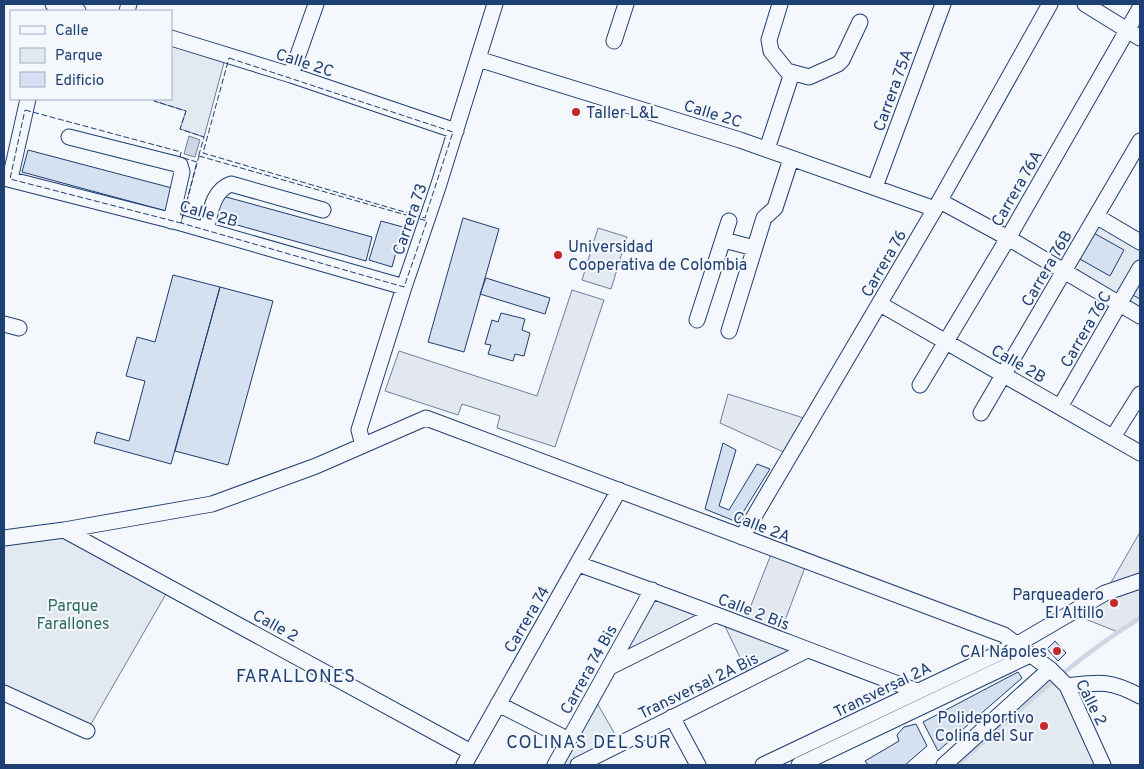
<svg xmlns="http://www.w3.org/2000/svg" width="1144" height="769" font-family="Overpass,sans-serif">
	<rect width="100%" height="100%" fill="#f4f7fb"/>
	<path fill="#e3e9f0" stroke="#687fa3" d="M171 45 226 55 204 137 180 129 186 111 154 101 155 99H171Z
		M1096 216 1140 242V316L1064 271Z
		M598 228 627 237 611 289 582 280Z
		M64 530 170 587 87 731 4 693V538Z
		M652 590 714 615 610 667Z
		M721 618 807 650 750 678Z
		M1057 677 1103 765H957Z
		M593 696 620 743 578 765H555Z"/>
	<path fill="#e3e8f0" stroke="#687fa3" d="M572 290 604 300 555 447 497 428 500 416 462 404 458 415 385 391 399 351 537 396Z
		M728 394 810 420 790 455 720 423Z
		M1140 532V618L1118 632 1070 613 1105 593Z
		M773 549 807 562 778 639 743 626Z"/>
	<path fill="#cfd7e4" stroke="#687fa3" d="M189 136 200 140 195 157 184 154Z"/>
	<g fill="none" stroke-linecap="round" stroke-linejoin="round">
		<path stroke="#cfd7e4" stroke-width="4.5" d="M957 765C1016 714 1073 659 1140 618"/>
	</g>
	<path fill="#d5e0f0" stroke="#1d3f73" d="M28 150 172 188 166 211 22 172Z
		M219 195 372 237 366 261 212 218Z
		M463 218 499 229 464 352 428 342Z
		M381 221 403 227 392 267 369 260Z
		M1092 232 1124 250 1110 276 1078 258Z
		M173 275 220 287 171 464 94 443 97 432 129 441 145 381 126 376 137 337 155 342Z
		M1140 277V299L1131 294Z
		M486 278 550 298 545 314 480 294Z
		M220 287 273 301 228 465 175 451Z
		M501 313 525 319 522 330 530 333 524 356 515 354 513 361 488 354 491 345 485 344 492 320 498 322Z
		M723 443 736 450 719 506 729 510 757 464 770 469 737 522 705 509Z
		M1055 641 1066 653 1058 661 1047 649Z
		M1018 672 1022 678 938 751 923 722Z
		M916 724 927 746 905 765H868L865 761 899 741 897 735 904 727Z"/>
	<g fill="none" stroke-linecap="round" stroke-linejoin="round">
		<g stroke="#1d3f73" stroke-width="17">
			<path id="minor" d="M53 4 78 11
				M780 4 769 40 771 51 787 71 809 77 838 64 842 60 860 22
				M1085 4 1140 38
				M127 11 129 4
				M171 38 291 75 456 131
				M614 41 626 4
				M478 59 740 140 935 209
				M291 75 316 4
				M69 137 180 165 182 172 171 221
				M767 149 792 73
				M4 178 181 223 404 287
				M10 179 28 99
				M875 187 943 4
				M940 201 1008 238 1140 316
				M1096 216 1140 242
				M206 230C211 212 212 191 231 184L323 210
				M724 240 754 248
				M880 304 1140 453
				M697 320 729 221
				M4 324 19 328
				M729 331 764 218 775 208 791 159
				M920 385 1008 238 1140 8
				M1060 407 1140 268
				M981 413 1140 141
				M1113 437 1140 394
				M363 445 359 430 404 287 438 187 495 4
				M64 530 471 752
				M742 537 935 209 1050 4
				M4 538 64 530 212 504 316 466 426 418 1004 635 1050 669 1067 686 1103 765
				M578 564C692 604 804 649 917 691
				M610 667 714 615
				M1067 686C1100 682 1110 680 1140 696
				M4 693 87 731
				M498 704 569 740
				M672 717 698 765
				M464 765 619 490
				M555 765 652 590
				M578 765 807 650
				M763 765 1016 645 1105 593 1140 581
				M799 765 1030 655
				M944 765 1050 669"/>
		</g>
		<use href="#minor" stroke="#f4f7fb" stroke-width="15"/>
		<path stroke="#1d3f73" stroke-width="1" stroke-dasharray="6 2.5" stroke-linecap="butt" d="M229 58 453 132 425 218 203 153Z
			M155 99 154 101 186 111 180 129 204 137 198 158
			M25 110 181 152 180 157 197 162 181 223 10 179Z
			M199 156 427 221 404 287 181 223Z"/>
	</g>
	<g fill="#c62828" stroke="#f4f7fb" stroke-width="2">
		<circle cx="576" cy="112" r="5"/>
		<circle cx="558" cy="255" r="5"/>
		<circle cx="1114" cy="603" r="5"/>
		<circle cx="1057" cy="651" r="5"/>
		<circle cx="1044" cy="726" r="5"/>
	</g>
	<g text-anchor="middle" stroke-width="4" stroke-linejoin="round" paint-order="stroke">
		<g font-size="16" fill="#1d3f73" stroke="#f4f7fb">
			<text transform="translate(305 62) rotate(18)" y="6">Calle 2C</text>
			<text transform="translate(892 90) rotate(-70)" y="6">Carrera 75A</text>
			<text transform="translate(713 113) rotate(17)" y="6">Calle 2C</text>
			<text transform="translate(1016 188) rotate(-60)" y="6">Carrera 76A</text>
			<text transform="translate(209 213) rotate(16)" y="6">Calle 2B</text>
			<text transform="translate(409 219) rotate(-71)" y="6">Carrera 73</text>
			<text transform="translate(883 263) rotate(-60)" y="6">Carrera 76</text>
			<text transform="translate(1046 268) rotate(-60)" y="6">Carrera 76B</text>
			<text transform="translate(1085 329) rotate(-60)" y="6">Carrera 76C</text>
			<text transform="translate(1019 363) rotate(30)" y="6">Calle 2B</text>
			<text transform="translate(762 526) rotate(21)" y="6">Calle 2A</text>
			<text transform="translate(754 611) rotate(21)" y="6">Calle 2 Bis</text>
			<text transform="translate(526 619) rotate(-60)" y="6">Carrera 74</text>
			<text transform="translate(276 625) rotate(29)" y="6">Calle 2</text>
			<text transform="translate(588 669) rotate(-61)" y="6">Carrera 74 Bis</text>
			<text transform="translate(698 685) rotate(-26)" y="6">Transversal 2A Bis</text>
			<text transform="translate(882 689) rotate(-26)" y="6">Transversal 2A</text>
			<text transform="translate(1092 702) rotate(63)" y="6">Calle 2</text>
		</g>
		<g font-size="16" fill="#1d3f73" stroke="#f4f7fb" text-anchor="end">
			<text x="586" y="118" text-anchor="start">Taller L&amp;L</text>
			<text x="568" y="252" text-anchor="start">Universidad<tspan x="568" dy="18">Cooperativa de Colombia</tspan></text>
			<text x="1104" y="600">Parqueadero<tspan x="1104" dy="18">El Altillo</tspan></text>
			<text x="1047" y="657">CAI Nápoles</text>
			<text x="1034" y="723">Polideportivo<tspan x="1034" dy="18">Colina del Sur</tspan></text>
		</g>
		<g font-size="16" fill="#2c6c60" stroke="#f4f7fb">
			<text x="73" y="611">Parque<tspan x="73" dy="18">Farallones</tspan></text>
		</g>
		<g font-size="18" letter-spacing="1" fill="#1d3f73" stroke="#f4f7fb">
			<text x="296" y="682">FARALLONES</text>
			<text x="589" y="748">COLINAS DEL SUR</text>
		</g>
	</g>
	<rect width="1144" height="769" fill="none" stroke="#1d3f73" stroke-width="10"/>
	<rect x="10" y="10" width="162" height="90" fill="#f4f7fb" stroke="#9eadc5"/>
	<rect x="20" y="26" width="25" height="8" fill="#f4f7fb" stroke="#9eadc5"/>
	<text x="55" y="35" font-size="15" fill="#1d3f73">Calle</text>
	<rect x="20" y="48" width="25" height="15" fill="#e3e9f0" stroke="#9eadc5"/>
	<text x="55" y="60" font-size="15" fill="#1d3f73">Parque</text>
	<rect x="20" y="72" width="25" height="15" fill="#d5e0f0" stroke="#9eadc5"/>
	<text x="55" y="85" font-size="15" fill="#1d3f73">Edificio</text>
</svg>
